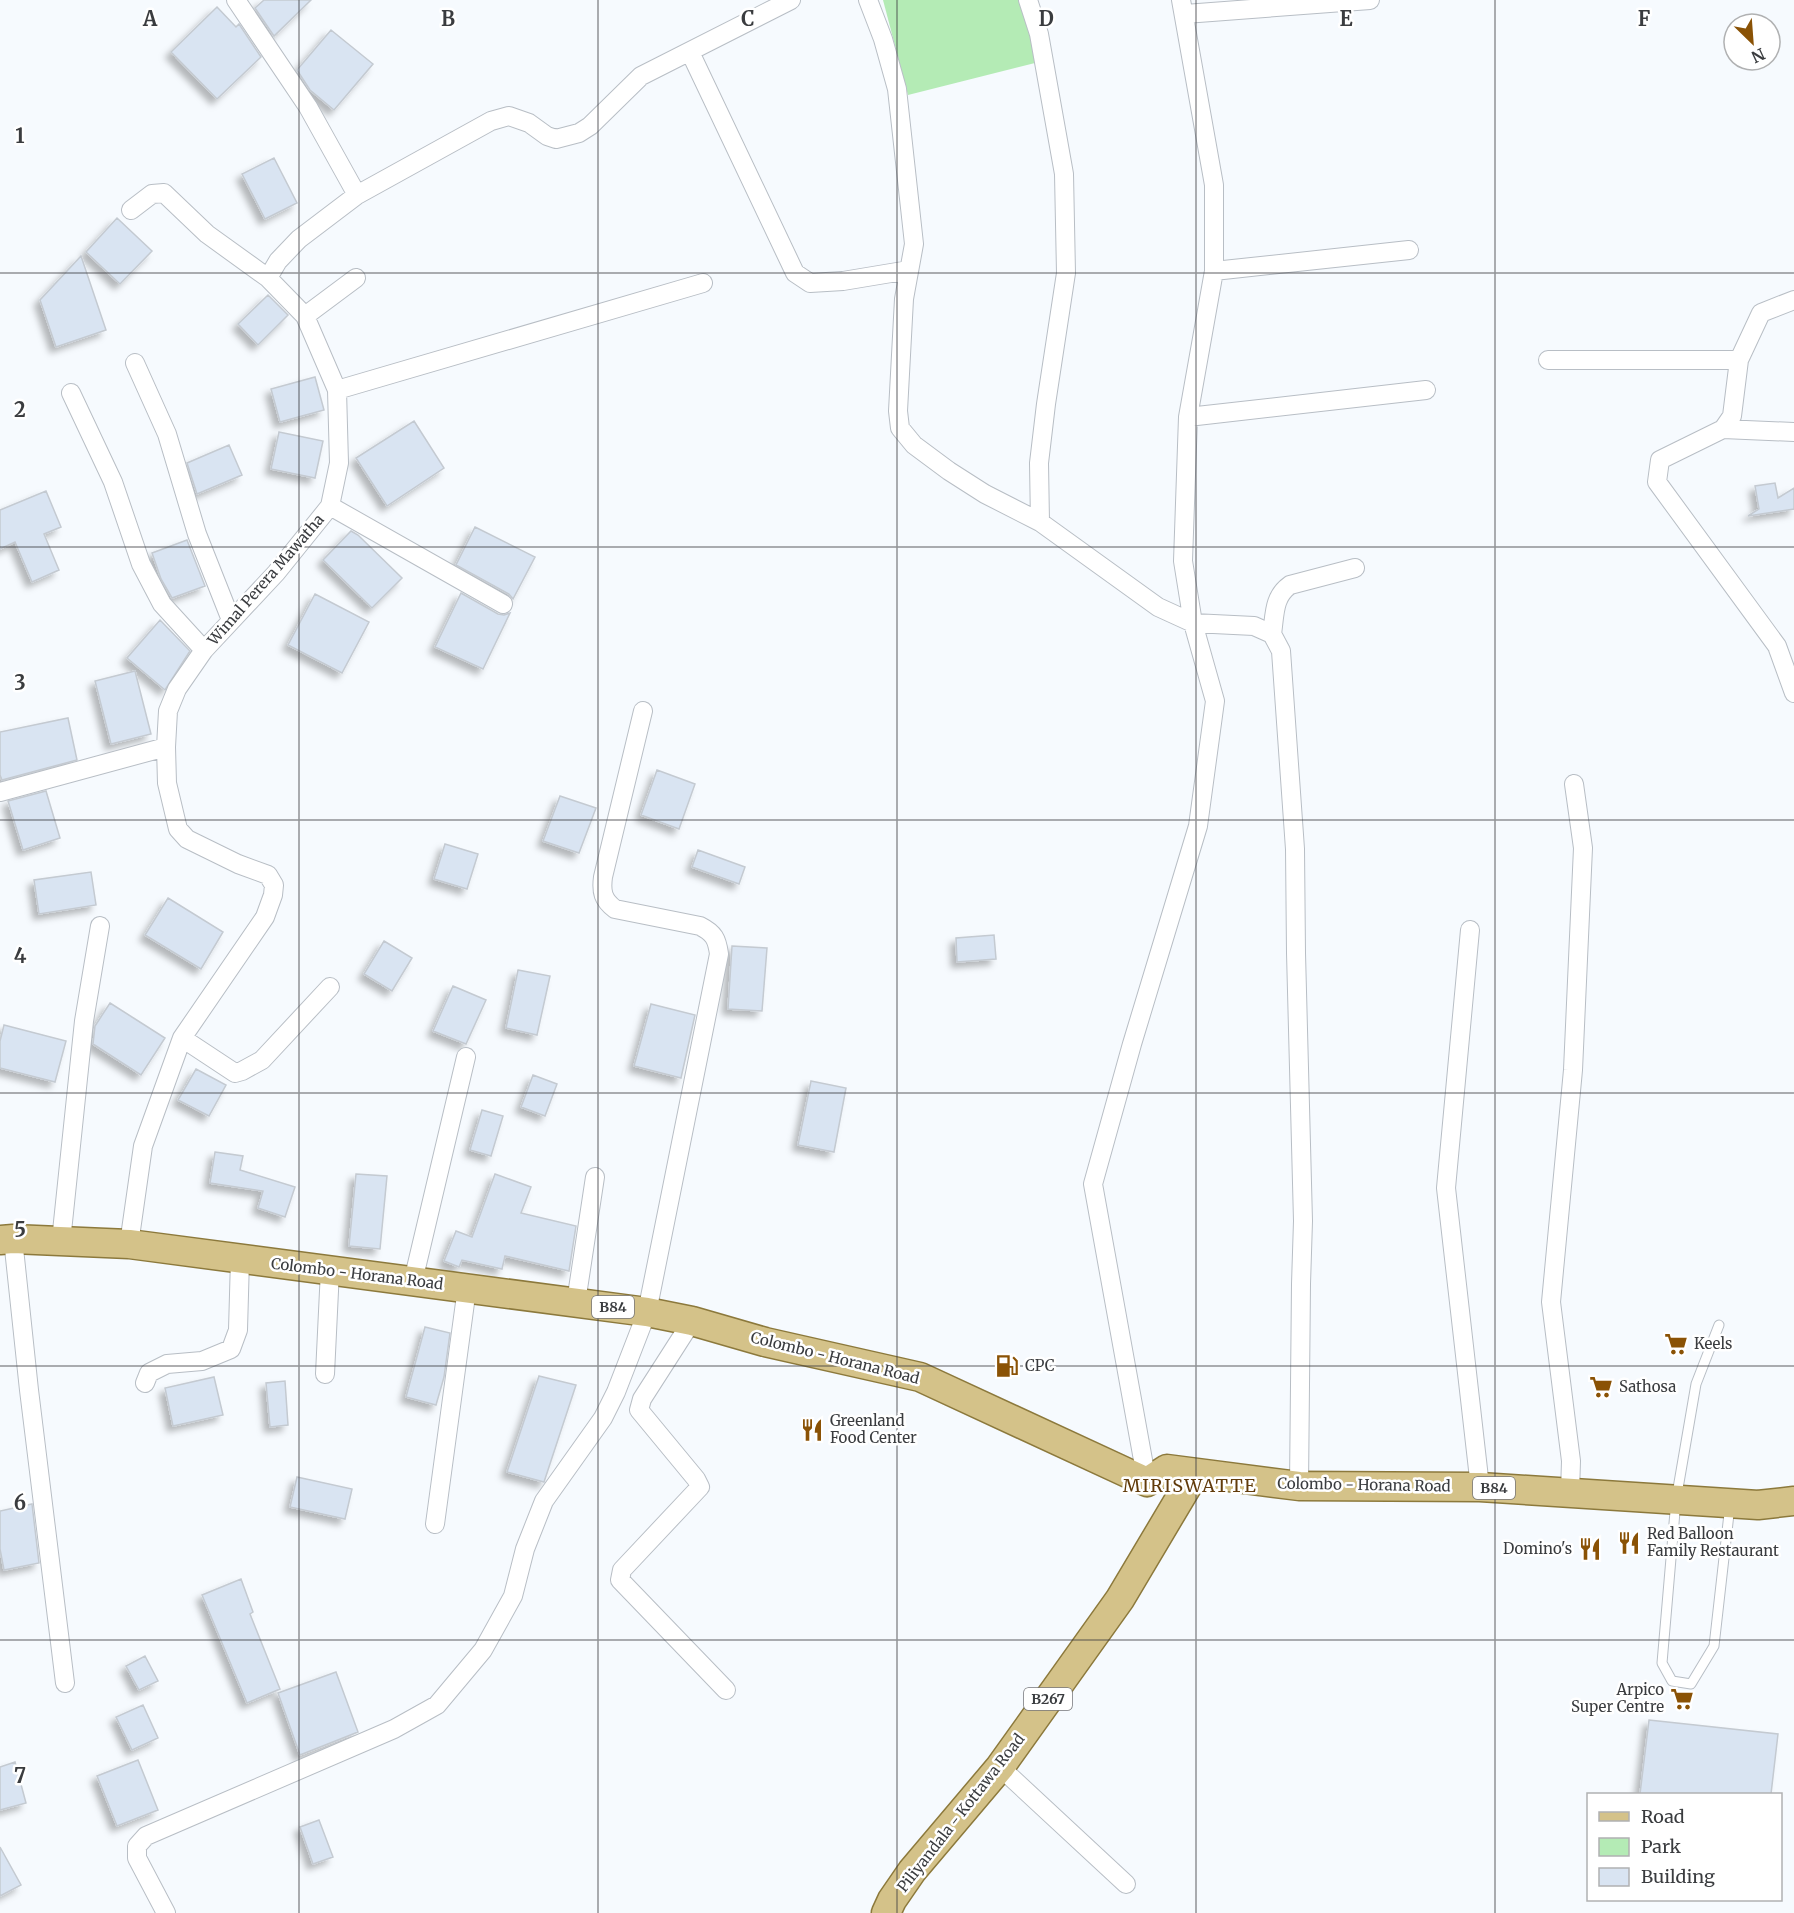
<svg xmlns="http://www.w3.org/2000/svg" width="1794" height="1913" font-family="Merriweather,serif">
	<defs>
		<filter id="shadow"><feDropShadow dx="-5.5" dy="5.5" stdDeviation="3" flood-color="#0004"/></filter>
	</defs>
	<rect width="100%" height="100%" fill="#f6fafe"/>
	<path fill="#b4ebb5" d="M883 0H1024L1043 61 908 95Z"/>
	<path fill="#d9e4f2" stroke="#c4cad1" stroke-width="1.5" filter="url(#shadow)" d="M264 0H311L274 36 255 8Z
		M217 7 236 27 239 24 261 57 217 99 171 52Z
		M331 30 373 64 334 110 310 90 297 70Z
		M274 158 297 203 265 219 242 174Z
		M117 218 152 251 120 284 86 252Z
		M81 256 106 330 56 347 40 300Z
		M268 295 288 315 258 345 238 324Z
		M315 377 324 410 280 422 271 389Z
		M414 421 444 468 387 506 356 458Z
		M279 432 323 441 315 478 271 469Z
		M229 445 242 475 197 494 187 463Z
		M1775 483 1778 498 1794 488V509L1748 516 1759 509 1755 486Z
		M46 491 61 527 44 534 59 570 32 582 15 542 0 549V510Z
		M475 527 535 557 513 599 509 594 456 565Z
		M351 531 358 535 402 578 372 608 323 560Z
		M187 540 205 586 172 598 161 579 152 553Z
		M461 593 498 614 504 615 510 613 483 669 435 647Z
		M315 594 369 622 342 673 288 645Z
		M160 620 190 651 165 690 127 658Z
		M135 671 151 734 111 744 95 681Z
		M68 718 77 760 2 780 0 775V732Z
		M657 770 695 784 679 829 641 815Z
		M46 791 60 838 23 850 8 801Z
		M560 796 596 808 579 853 543 841Z
		M445 844 478 854 467 889 434 879Z
		M698 850 745 867 739 884 692 867Z
		M91 872 96 905 39 914 34 880Z
		M168 898 223 932 201 969 145 935Z
		M994 935 996 959 957 962 956 938Z
		M384 941 412 958 392 991 364 974Z
		M732 946 767 948 762 1011 728 1009Z
		M518 970 550 976 537 1035 506 1028Z
		M453 986 486 1000 466 1044 433 1031Z
		M110 1003 165 1038 141 1075 93 1044 95 1026Z
		M651 1004 695 1015 681 1078 634 1066Z
		M4 1025 66 1041 55 1082 0 1068V1041Z
		M196 1069 226 1085 209 1116 178 1100Z
		M533 1075 557 1084 545 1116 521 1107Z
		M811 1081 846 1088 834 1152 798 1145Z
		M482 1110 503 1116 491 1156 470 1150Z
		M215 1152 243 1156 240 1170 295 1187 285 1217 258 1208 263 1191 210 1183Z
		M356 1174 387 1176 380 1249 349 1246Z
		M495 1174 531 1187 521 1213 576 1226 569 1271 505 1256 502 1269 462 1260 459 1267 444 1261 456 1231 472 1237Z
		M425 1327 450 1333 444 1377 436 1405 406 1397Z
		M539 1376 576 1385 544 1482 507 1472Z
		M214 1377 223 1415 173 1426 165 1388Z
		M285 1381 288 1425 270 1427 266 1383Z
		M297 1477 352 1489 345 1519 290 1507Z
		M32 1504 39 1563 4 1570 0 1549V1511Z
		M241 1579 253 1612 250 1614 280 1689 247 1703 202 1595Z
		M145 1656 158 1681 139 1690 126 1666Z
		M336 1672 358 1732 300 1755 278 1693Z
		M143 1705 158 1738 132 1750 116 1717Z
		M1649 1720 1778 1734 1771 1794H1640Z
		M138 1760 158 1810 117 1826 97 1776Z
		M15 1762 26 1803 0 1810V1767Z
		M319 1820 333 1857 313 1864 300 1827Z
		M0 1847 21 1885 0 1896Z"/>
	<g fill="none" stroke-linecap="round" stroke-linejoin="round">
		<g stroke="#b8bec5" stroke-width="11">
			<path id="service" d="M1719 1325 1696 1384 1676 1500 1662 1663 1672 1681 1691 1684 1714 1646 1730 1505"/>
		</g>
		<g stroke="#b8bec5" stroke-width="20">
			<path id="minor" d="M236 0 308 107 357 195
				M868 0 883 39 897 89 914 244 904 299 898 411 900 428 914 445 949 471 985 494 1040 522
				M1028 0 1039 34 1064 174 1066 273 1046 404 1039 463 1040 522 1158 607 1193 623 1254 626 1272 634 1281 651 1295 849 1296 953 1303 1221 1301 1284 1299 1486
				M1185 14 1370 0
				M690 52 795 273 810 283 843 281 909 270
				M1214 271 1409 250
				M268 278 278 261 299 239 357 195 491 121 509 116 529 123 547 136 556 139 579 133 590 126 641 76 791 0
				M1794 300 1761 313 1739 360 1732 416 1723 429 1660 460 1657 482 1777 646 1794 693
				M305 316 356 278
				M1548 360H1739
				M135 363 167 434 197 534 231 620
				M337 390 703 283
				M71 393 113 482 141 564 162 604 204 650
				M1188 417 1426 390
				M1723 429 1794 432
				M330 506 503 604
				M1272 634C1275 615 1273 597 1290 585L1355 568
				M0 792 166 747
				M1470 930 1446 1188 1480 1487
				M182 1038 235 1073 242 1071 262 1060 330 987
				M13 1239 29 1390 65 1683
				M61 1241 84 1021 100 926
				M129 1244 143 1146 182 1038 265 917 273 895 274 885 268 875 238 864 187 839 178 829 167 783 166 747 168 711 177 689 204 650 276 573 330 506 339 463 337 390 305 316 268 278 207 234 164 193 152 194 131 210
				M413 1281 466 1057
				M576 1302 595 1177
				M692 1321 642 1399 639 1410 696 1479 700 1487 622 1570 620 1580 726 1690
				M325 1374 330 1270
				M145 1383 149 1373 167 1364 202 1361 231 1349 238 1330 240 1259
				M1147 1482 1093 1184 1132 1044 1198 826 1215 701 1193 623 1183 561 1188 417 1214 271V185L1181 0
				M1570 1492 1571 1461 1551 1302 1573 1070 1583 848 1574 784
				M435 1524 467 1288
				M1000 1767 1126 1884
				M166 1913 137 1858V1846L146 1836 394 1729 437 1705 483 1650 513 1596 525 1549 544 1501 603 1418 616 1392 647 1312 719 954C717 939 714 933 700 926L615 909C603 900 601 892 603 877L643 711"/>
		</g>
		<g stroke="#8c793c" stroke-width="31">
			<path id="primary" d="M0 1240 13 1239 129 1244 647 1312 692 1321 765 1342 920 1377 1147 1482 1167 1469 1299 1486 1480 1487 1758 1505 1794 1501
				M886 1913 892 1900 912 1871 1000 1767 1120 1599 1195 1473"/>
		</g>
		<use href="#service" stroke="#fff" stroke-width="9"/>
		<use href="#minor" stroke="#fff" stroke-width="18"/>
		<use href="#primary" stroke="#d4c289" stroke-width="28"/>
	</g>
	<path fill="none" stroke="#3a3c3f" stroke-width="1.5" stroke-opacity="0.55" d="M299 0V1913M598 0V1913M897 0V1913M1196 0V1913M1495 0V1913M0 273H1794M0 547H1794M0 820H1794M0 1093H1794M0 1366H1794M0 1640H1794"/>
	<defs>
		<g id="supermarket-bare" transform="scale(1.8)"><path d="M-6-5.5h2.5l.6 2H6L4.5 2H-2.5L-4.4-4H-6ZM-1.5 3.2a1.3 1.3 0 1 0 .1 0ZM3 3.2a1.3 1.3 0 1 0 .1 0Z" fill="#8a5205" stroke="#fff" stroke-width="2.5" paint-order="stroke"/></g>
		<g id="fuel-bare" transform="scale(1.8)"><path d="M-5.5-6h7V0h2V4h1.3V-2.5L3-4.5l.8-.8L6-3V5H2.5V1h-1V6h-7ZM-4.2-4.7v3.2H.2V-4.7Z" fill="#8a5205" stroke="#fff" stroke-width="2.5" paint-order="stroke"/></g>
		<g id="restaurant-bare" transform="scale(1.8)"><path d="M-5-6h1v4h1v-4h1v4h1v-4h1v5L-1.5 .5V6h-2V.5L-5-1ZM5-6V6H3V1.5H1.5Q1.5-4 5-6Z" fill="#8a5205" stroke="#fff" stroke-width="2.5" paint-order="stroke"/></g>
	</defs>
	<g fill-rule="evenodd">
		<use href="#supermarket-bare" x="1676" y="1344"/>
		<use href="#fuel-bare" x="1007" y="1366"/>
		<use href="#supermarket-bare" x="1601" y="1387"/>
		<use href="#restaurant-bare" x="812" y="1430"/>
		<use href="#restaurant-bare" x="1629" y="1543"/>
		<use href="#restaurant-bare" x="1590" y="1549"/>
		<use href="#supermarket-bare" x="1682" y="1699"/>
	</g>
	<g text-anchor="middle" stroke-width="5" stroke-linejoin="round" paint-order="stroke">
		<g fill="#fff" stroke="#757679" stroke-width="1.5">
			<rect x="592" y="1296" width="42" height="22" rx="4.5"/>
			<rect x="1473" y="1477" width="42" height="22" rx="4.5"/>
			<rect x="1024" y="1688" width="48" height="22" rx="4.5"/>
		</g>
		<g font-size="14" font-weight="bold" fill="#3a3c3f">
			<text x="613" y="1312">B84</text>
			<text x="1494" y="1493">B84</text>
			<text x="1048" y="1704">B267</text>
		</g>
		<g font-size="15" fill="#3a3c3f" stroke="#fff">
			<text transform="translate(266 580) rotate(-49)" y="5">Wimal Perera Mawatha</text>
			<text transform="translate(357 1274) rotate(7)" y="5">Colombo - Horana Road</text>
			<text transform="translate(835 1358) rotate(14)" y="5">Colombo - Horana Road</text>
			<text transform="translate(1364 1485) rotate(1)" y="5">Colombo - Horana Road</text>
			<text transform="translate(961 1813) rotate(-52)" y="5">Piliyandala - Kottawa Road</text>
		</g>
		<g font-size="15" fill="#3a3c3f" stroke="#fff" text-anchor="start">
			<text x="1694" y="1349">Keels</text>
			<text x="1025" y="1371">CPC</text>
			<text x="1619" y="1392">Sathosa</text>
			<text x="830" y="1426">Greenland<tspan x="830" dy="17">Food Center</tspan></text>
			<text x="1647" y="1539">Red Balloon<tspan x="1647" dy="17">Family Restaurant</tspan></text>
			<text x="1572" y="1554" text-anchor="end">Domino's</text>
			<text x="1664" y="1695" text-anchor="end">Arpico<tspan x="1664" dy="17">Super Centre</tspan></text>
		</g>
		<g font-size="18" letter-spacing="1.5" fill="#613b0b" stroke="#fff">
			<text x="1190" y="1492">MIRISWATTE</text>
		</g>
	</g>
	<g font-size="20" text-anchor="middle" font-weight="bold" fill="#3a3c3f" stroke="#fff" stroke-width="5" stroke-linejoin="round" paint-order="stroke">
		<text x="150" y="26">A</text>
		<text x="448" y="26">B</text>
		<text x="748" y="26">C</text>
		<text x="1046" y="26">D</text>
		<text x="1346" y="26">E</text>
		<text x="1644" y="26">F</text>
		<text x="20" y="143">1</text>
		<text x="20" y="417">2</text>
		<text x="20" y="690">3</text>
		<text x="20" y="963">4</text>
		<text x="20" y="1237">5</text>
		<text x="20" y="1510">6</text>
		<text x="20" y="1783">7</text>
	</g>
	<rect x="1587" y="1793" width="195" height="108" fill="#ffffff" stroke="#b0b1b2" stroke-width="1.5"/>
	<rect x="1599" y="1812" width="30" height="9" fill="#d4c289" stroke="#b0b1b2" stroke-width="1.5"/>
	<text x="1641" y="1823" font-size="18" fill="#3a3c3f">Road</text>
	<rect x="1599" y="1838" width="30" height="18" fill="#b4ebb5" stroke="#b0b1b2" stroke-width="1.5"/>
	<text x="1641" y="1853" font-size="18" fill="#3a3c3f">Park</text>
	<rect x="1599" y="1868" width="30" height="18" fill="#d9e4f2" stroke="#b0b1b2" stroke-width="1.5"/>
	<text x="1641" y="1883" font-size="18" fill="#3a3c3f">Building</text>
	<g transform="translate(1752 42) rotate(155)"><circle r="28" fill="#ffffff" stroke="#b0b1b2" stroke-width="1.5"/>
	<path d="M0-4.5L10 22L0 15L-10 22Z" fill="#8a5205"/>
	<text y="-9" font-size="16" font-weight="bold" text-anchor="middle" fill="#3a3c3f">N</text>
	</g>
</svg>
